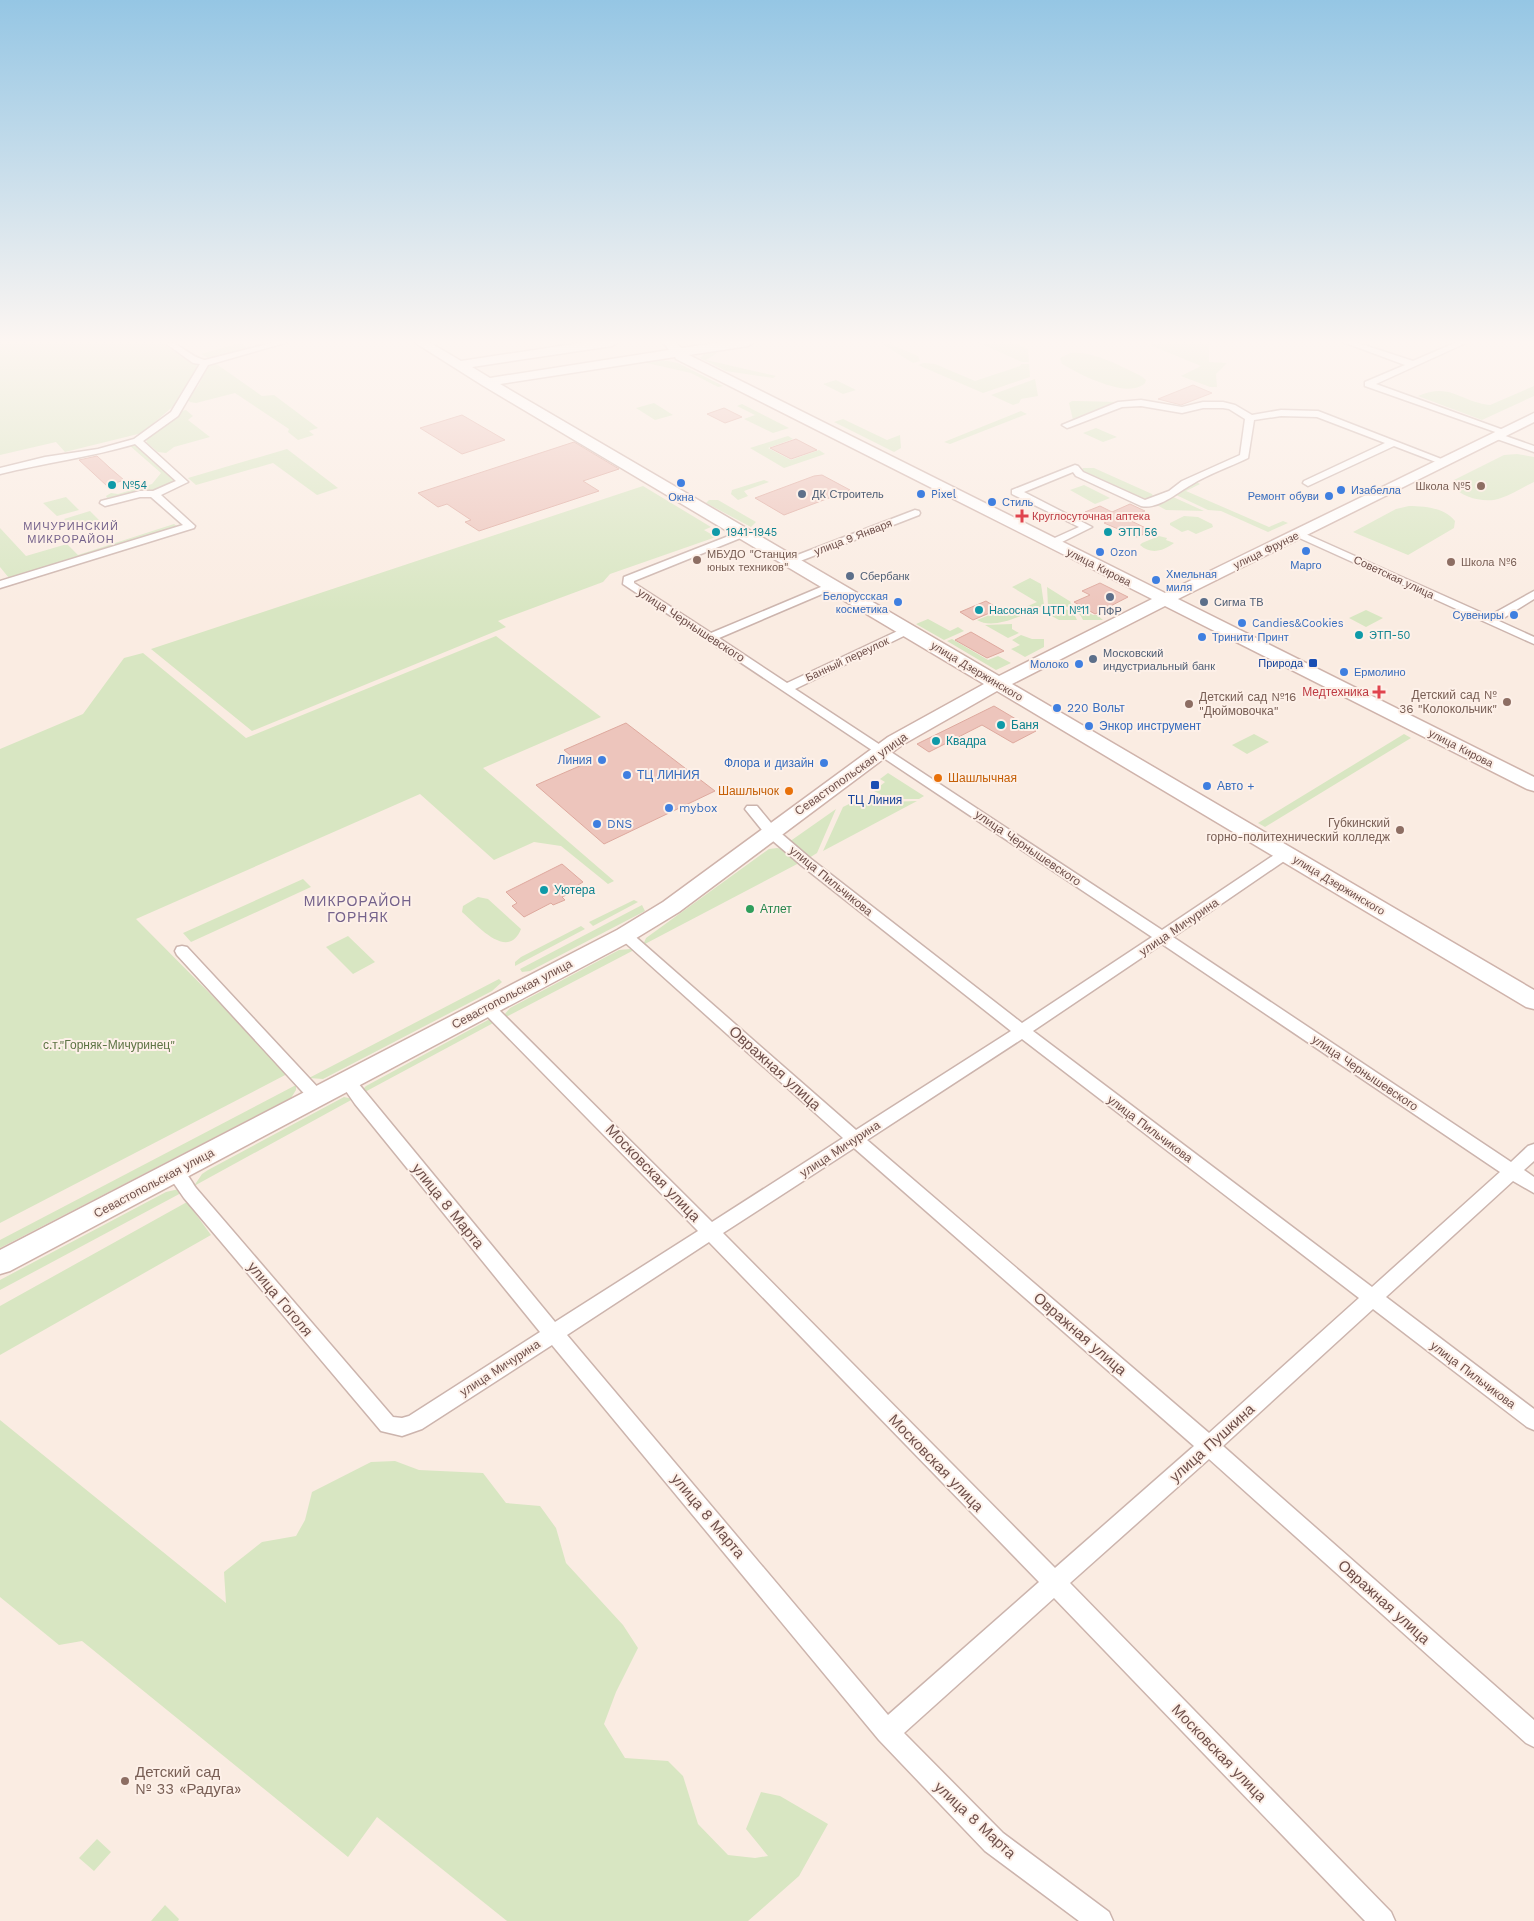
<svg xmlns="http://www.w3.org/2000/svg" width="1534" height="1921" font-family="'Work Sans',sans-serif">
	<rect width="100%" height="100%" fill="#faece2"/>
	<path fill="#d8e6c2" d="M0 342H161L192 364H201L176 404 142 433 65 452 56 442 0 455Z
		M879 342H891L890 344 918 356 920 361 913 363Z
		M977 342 992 344 990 342H1012L1028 349 1029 362H1022Z
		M1157 342H1209V362L1227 363 1216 374 1217 387H1210L1181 376 1201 366 1150 345Z
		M240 343 246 347 244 350 210 359 201 354Z
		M714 352 717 353 706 360 776 376 773 378 726 371 700 358 705 353Z
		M1070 353C1094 351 1120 366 1141 376L1146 380 1145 383C1128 400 1079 374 1062 364L1060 358Z
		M662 360 678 363 723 386 718 387 691 373 642 362Z
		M215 363 262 396 274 395 318 428 309 431 314 435 298 440 288 432 289 429 235 393 196 403 190 402 187 399 199 385 206 367Z
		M924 363 935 364 975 381 1020 366 1021 364H1029L1030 377 983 393 918 365Z
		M1035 379 1038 396 1021 399 1019 403 1013 405 991 395Z
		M836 380 856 390 843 394 823 384Z
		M1534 386V396L1482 420 1418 396C1450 382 1460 402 1490 405Z
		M1072 401H1077L1119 402 1073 420 1069 403Z
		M654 403 673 415 655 420 636 408Z
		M742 404 789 428 773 433 744 419 755 415 737 406Z
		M186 410 193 416 188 420 210 437 174 447 166 453 158 452 147 443 146 439 178 417 181 411Z
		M1021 411 1027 414 950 444 944 442Z
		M843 419 887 440 900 435 901 448 894 452 834 422Z
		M1096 428 1117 437 1103 442 1083 433Z
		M788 436 793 439 768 448 791 460 819 450 825 454 784 468 750 448Z
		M136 443 177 482 157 490 139 491 107 498 106 496 111 493 118 494 152 484 161 473 129 445Z
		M287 449 338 488 317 495 273 463 196 485 188 478Z
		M1517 454 1534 457V482C1523 487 1513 494 1501 498 1487 504 1462 498 1453 486L1454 480 1504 455Z
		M1083 468H1094L1152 494 1153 497 1141 499 1083 473 1081 471Z
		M764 480 769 482 744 491 748 496 738 500 731 494 732 490Z
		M1197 482 1200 484 1186 491 1269 527 1283 521 1288 523 1268 532 1221 511 1208 510 1174 494Z
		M1084 485 1110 498 1095 504 1070 490Z
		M643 486 711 527 704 530 716 537 610 574 603 582 498 621 506 627 252 731 151 649Z
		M1171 496 1204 511 1166 510 1155 504Z
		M66 497 79 510 57 516 43 503Z
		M709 500H718L756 522 751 527 706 503Z
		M1409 506C1425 506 1445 508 1455 521L1454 528 1408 555 1353 532 1396 509Z
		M90 511 99 520 73 527 64 519Z
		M1184 516 1198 517 1212 524 1213 527 1196 534 1188 530 1182 532 1170 525V523Z
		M174 524 178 527 9 578 0 567V528L26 556 67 544 78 555Z
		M1159 536 1167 538 1166 540 1174 543C1163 551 1151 555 1140 545L1142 543Z
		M1030 578 1041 584 1044 605C1027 613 995 631 977 620L1010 607 1017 611 1037 602 1012 587Z
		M1047 587 1071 602 1070 603 1093 615H1097L1103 620H1083C1077 606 1062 605 1048 605Z
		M1049 607C1059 607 1073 608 1077 620H1059L1050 615Z
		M1366 610 1383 618 1366 627 1349 618Z
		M928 619 950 631 958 627 964 631 944 640 916 624Z
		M1012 624V629L1019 633 1008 638 985 625Z
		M1021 635 1032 639H1044V647L1025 657 1011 649 1020 645 1012 640Z
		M496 636 601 717 483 768 614 881 608 884 561 846 534 842 494 860 420 794 136 919 289 1073 0 1223V749L83 714 124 658 143 653 246 738Z
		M952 639 988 660 998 656 1011 663 996 670 947 641Z
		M1254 734 1269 742 1247 754 1232 745Z
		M1404 734 1411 738 1265 827 1258 823Z
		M888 773 924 796 919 799H889L874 791 885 782 880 779Z
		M917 801 823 851 843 807 851 803Z
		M836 809 817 853 809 858 789 842Z
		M777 848 782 849 801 862 643 945 646 938 769 849Z
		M303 879 311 887 191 942 183 933Z
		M478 897 488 899 521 929C508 962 476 924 462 912L463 906Z
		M634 900 638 902 593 926 589 922Z
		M642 905 645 911 530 971 522 972 520 969Z
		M581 926 585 929 515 966V962L521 957Z
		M348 936 375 962 353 974 326 947Z
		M630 949 634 950 506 1017 504 1015 510 1008 619 950Z
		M499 979 502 982 492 991 323 1079 309 1078Z
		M488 1020 497 1021 363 1093V1089L366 1086Z
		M296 1085V1090L291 1098 0 1248V1240Z
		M344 1097 353 1099 194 1186 202 1174 208 1170Z
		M179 1189 183 1192 0 1290V1280L166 1192Z
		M187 1202 211 1235 0 1355V1306Z
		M0 1420 226 1603 224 1572 262 1542 296 1536 305 1520 312 1492 371 1462 395 1461 419 1470 483 1473 506 1503 540 1506 556 1528 566 1563 623 1625 638 1648 616 1692 604 1724 625 1758 668 1761 683 1776 698 1824 728 1855 755 1858 768 1856 746 1829 761 1792 780 1796 828 1824 799 1876 748 1921H507L377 1817 348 1857 82 1641 59 1645 0 1597Z
		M97 1839 111 1852 94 1871 79 1858Z
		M165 1905 179 1919 178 1921H151Z"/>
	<path fill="#edc5bc" stroke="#dea99e" d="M1193 385 1212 393 1181 405 1158 399Z
		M724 408 742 417 725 423 707 414Z
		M462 415 505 440 462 454 420 428Z
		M796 439 817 450 791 459 770 448Z
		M574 442 619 469 583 481 599 491 479 531 465 522 471 520 447 504 438 507 418 493Z
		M97 456 110 468 124 480 107 486 79 460Z
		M822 475 850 490 784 515 755 498 814 476Z
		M1130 504 1145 511 1127 519 1152 531 1137 537 1104 523 1106 522 1085 512 1100 506 1112 512Z
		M1100 583 1128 597 1095 614 1074 602 1090 595 1082 591Z
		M986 601 999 609 973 620 960 612Z
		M971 632 1004 651 987 658 955 640Z
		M994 706 1036 731 1013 743 982 725 929 752 917 744Z
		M626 723 715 791 604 844 536 785 582 765 564 750Z
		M562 864 583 882 578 885 581 888 562 897 565 900 553 905 551 903 524 917 512 906 517 903 506 892Z"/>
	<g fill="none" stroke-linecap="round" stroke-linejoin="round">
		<g stroke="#ccb4ad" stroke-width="3">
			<path id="street" d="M164 342C181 342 189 357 205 360L275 342H288L208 365 178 416 143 441 188 482 161 495 195 526 194 528 0 588V581L183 525 151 497H140L105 506 100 503 101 501 140 491H153L176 481 135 444C91 457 45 463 0 474V468L45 457 98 449 134 439 171 412 200 364 193 363Z
				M1343 342H1355L1413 361 1457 342H1468L1376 384 1509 432 1504 435 1501 434 1365 386V382L1405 365Z
				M1141 400 1182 407 1203 402H1223L1235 405 1252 415 1281 410 1318 411 1449 462 1444 465 1441 464 1394 446 1308 486 1303 483 1304 481 1385 443 1317 417 1281 416 1254 420 1248 458C1230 467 1208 474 1191 485 1178 492 1158 510 1141 506L1076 476 1073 472 1024 492 1092 527 1056 545H1048L1047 543 1048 541 1079 527 1012 494V490L1075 465 1078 466 1083 472 1145 500 1169 491 1182 481 1240 455 1245 419 1229 409 1223 408H1203L1182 413 1141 406 1122 407 1070 427 1067 428 1062 425 1118 402Z
				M1497 433 1534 446V452L1494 438 1492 436Z
				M915 510 919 511 920 513 919 515 795 563H787L786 561 787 559Z
				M744 530 748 531 749 533 748 535 634 581V583L711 633 828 584H836L838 586 836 588 719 638 787 683 904 628H912L914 630 912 632 795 689 1162 930 1280 851H1290L1292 854 1290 857 1173 937 1511 1162 1528 1146 1534 1144V1161L1524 1170 1534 1177V1193L1513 1181 1386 1297 1534 1409V1430L1527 1427 1373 1309 1223 1446 1534 1720V1747L1526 1743 1209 1459 1070 1583 1391 1912 1395 1921H1365L1054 1598 904 1733 1003 1833 1109 1912 1113 1921H1079L985 1851 879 1740 552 1345 422 1429 402 1436 381 1431 184 1198 166 1172 169 1167C183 1163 189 1178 196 1188L393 1417 402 1418 409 1416 540 1332 355 1104 339 1081 341 1077 347 1075 353 1077 555 1322 698 1231 482 1011 479 1007 482 1003 487 1002 492 1003 712 1222 843 1138 620 938 618 935 620 932H630L856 1130 1011 1031 801 865 766 835 745 809 747 806H757L776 829 811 859 1022 1023 1152 937 623 584 624 577ZM1162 944 1500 1172 1372 1287 1033 1031ZM1022 1039 1359 1298 1209 1433 867 1140ZM854 1148 1194 1446 1055 1568 723 1233ZM709 1242 1039 1582 888 1715 567 1335Z
				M1299 531 1489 616 1534 591V599L1499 621 1534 637V644L1295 536 1294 534Z
				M182 946 187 947 323 1093 325 1097 323 1101 317 1103 311 1101 177 955 175 951 177 947Z"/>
		</g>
		<g stroke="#cfb3ab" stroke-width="3">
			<path id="secondary" d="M414 342H429L461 361 587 342H618L612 346 472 367 490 378 669 350 663 342H676L681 348 724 342H754L748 346 689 355 1165 593 1534 413V422L1178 599 1534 777V791L1527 789 1165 606 1012 684 1534 990V1009L1526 1007 997 691 902 745 679 912 633 940 10 1271 0 1274V1250L617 930 663 902 888 737 984 684 482 385ZM675 357 676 359 1152 599 999 676 500 384Z"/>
		</g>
		<use href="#street" fill="#fff" fill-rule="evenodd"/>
		<use href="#secondary" fill="#fff" fill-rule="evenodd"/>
	</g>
	<linearGradient id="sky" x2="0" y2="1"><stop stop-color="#95c6e4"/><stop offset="0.56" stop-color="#fdf6f2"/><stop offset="1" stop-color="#fdf6f2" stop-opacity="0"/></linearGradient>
	<rect width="1534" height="611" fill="url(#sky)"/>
	<g fill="#3f7fe0" stroke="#fdf0e8" stroke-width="2">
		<circle cx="681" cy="483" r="5"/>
		<circle cx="1341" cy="490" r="5"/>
		<circle cx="921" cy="494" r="5"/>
		<circle cx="1329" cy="496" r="5"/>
		<circle cx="992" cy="502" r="5"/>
		<circle cx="1306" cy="551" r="5"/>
		<circle cx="1100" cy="552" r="5"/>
		<circle cx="1156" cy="580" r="5"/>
		<circle cx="898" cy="602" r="5"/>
		<circle cx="1514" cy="615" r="5"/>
		<circle cx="1242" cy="623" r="5"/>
		<circle cx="1202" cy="637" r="5"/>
		<circle cx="1079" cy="664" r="5"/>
		<circle cx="1344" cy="672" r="5"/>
		<circle cx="1057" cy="708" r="5"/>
		<circle cx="1089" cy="726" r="5"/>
		<circle cx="602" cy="760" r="5"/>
		<circle cx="824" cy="763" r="5"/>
		<circle cx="627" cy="775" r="5"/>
		<circle cx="1207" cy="786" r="5"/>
		<circle cx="669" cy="808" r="5"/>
		<circle cx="597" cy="824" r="5"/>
	</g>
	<g fill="#0f9aa8" stroke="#fdf0e8" stroke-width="2">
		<circle cx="112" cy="485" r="5"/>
		<circle cx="716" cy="532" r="5"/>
		<circle cx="1108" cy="532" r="5"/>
		<circle cx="979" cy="610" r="5"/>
		<circle cx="1359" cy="635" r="5"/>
		<circle cx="1001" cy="725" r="5"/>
		<circle cx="936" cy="741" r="5"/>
		<circle cx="544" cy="890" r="5"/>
	</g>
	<g fill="#8d6e63" stroke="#fdf0e8" stroke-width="2">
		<circle cx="1481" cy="486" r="5"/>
		<circle cx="697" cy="560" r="5"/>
		<circle cx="1451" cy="562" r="5"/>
		<circle cx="1507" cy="702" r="5"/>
		<circle cx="1189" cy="704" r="5"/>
		<circle cx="1400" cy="830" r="5"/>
		<circle cx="125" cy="1781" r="5"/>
	</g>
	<g fill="#5c6f8a" stroke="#fdf0e8" stroke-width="2">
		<circle cx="802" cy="494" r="5"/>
		<circle cx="850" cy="576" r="5"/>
		<circle cx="1110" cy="597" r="5"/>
		<circle cx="1204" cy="602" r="5"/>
		<circle cx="1093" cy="659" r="5"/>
	</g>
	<g fill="#e0444e" stroke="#fdf0e8" stroke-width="2">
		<path d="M1019.5 508.5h5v5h5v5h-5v5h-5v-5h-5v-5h5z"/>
		<path d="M1376.5 684.5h5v5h5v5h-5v5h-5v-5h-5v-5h5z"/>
	</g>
	<g fill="#1a4fb4" stroke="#fdf0e8" stroke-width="2">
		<rect x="1308" y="658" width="10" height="10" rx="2.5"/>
		<rect x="870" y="780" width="10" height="10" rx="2.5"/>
	</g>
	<g fill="#e8710a" stroke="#fdf0e8" stroke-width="2">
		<circle cx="938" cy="778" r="5"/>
		<circle cx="789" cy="791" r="5"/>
	</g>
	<circle fill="#2e9e5b" stroke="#fdf0e8" stroke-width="2" cx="750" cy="909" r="5"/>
	<g text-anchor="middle" stroke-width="4" stroke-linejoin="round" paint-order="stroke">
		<g font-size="11" fill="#0d838f" stroke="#fdf0e8" text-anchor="start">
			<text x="122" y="489">№54</text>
			<text x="726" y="536">1941-1945</text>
			<text x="1118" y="536">ЭТП 56</text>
			<text x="989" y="614">Насосная ЦТП №11</text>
			<text x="1369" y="639">ЭТП-50</text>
		</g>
		<g font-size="11" fill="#785e54" stroke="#fdf0e8" text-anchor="start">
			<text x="1471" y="490" text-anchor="end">Школа №5</text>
			<text x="707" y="558">МБУДО "Станция<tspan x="707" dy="13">юных техников"</tspan></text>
			<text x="1461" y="566">Школа №6</text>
		</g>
		<g font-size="11" fill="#366cbe" stroke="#fdf0e8" text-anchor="start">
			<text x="1351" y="494">Изабелла</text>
			<text x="931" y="498">Pixel</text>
			<text x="1319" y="500" text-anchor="end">Ремонт обуви</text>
			<text x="681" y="501" text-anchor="middle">Окна</text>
			<text x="1002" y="506">Стиль</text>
			<text x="1110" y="556">Ozon</text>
			<text x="1306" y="569" text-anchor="middle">Марго</text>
			<text x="1166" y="578">Хмельная<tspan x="1166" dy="13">миля</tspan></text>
			<text x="888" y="600" text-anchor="end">Белорусская<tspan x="888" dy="13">косметика</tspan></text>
			<text x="1504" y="619" text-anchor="end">Сувениры</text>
			<text x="1252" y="627">Candies&amp;Cookies</text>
			<text x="1212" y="641">Тринити Принт</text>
			<text x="1069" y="668" text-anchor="end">Молоко</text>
			<text x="1354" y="676">Ермолино</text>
		</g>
		<g font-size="11" fill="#4e5e75" stroke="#fdf0e8" text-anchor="start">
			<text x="812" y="498">ДК Строитель</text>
			<text x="860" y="580">Сбербанк</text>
			<text x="1214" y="606">Сигма ТВ</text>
			<text x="1110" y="615" text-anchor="middle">ПФР</text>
			<text x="1103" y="657">Московский<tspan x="1103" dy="13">индустриальный банк</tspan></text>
		</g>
		<g font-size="11" fill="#be3a42" stroke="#fdf0e8" text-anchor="start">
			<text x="1032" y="520">Круглосуточная аптека</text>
		</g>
		<g font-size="11" letter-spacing="1" fill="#75638c" stroke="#fdf0e8">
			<text x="71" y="530">МИЧУРИНСКИЙ<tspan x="71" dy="13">МИКРОРАЙОН</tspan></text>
		</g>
		<g font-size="11" fill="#6f504b" stroke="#fdf0e8">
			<text transform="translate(853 537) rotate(-21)" y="4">улица 9 Января</text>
			<text transform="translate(1266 550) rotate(-26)" y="4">улица Фрунзе</text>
			<text transform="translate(1099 567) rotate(27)" y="4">улица Кирова</text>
			<text transform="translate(1394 577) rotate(25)" y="4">Советская улица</text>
			<text transform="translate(847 659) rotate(-25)" y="4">Банный переулок</text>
			<text transform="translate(977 671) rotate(31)" y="4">улица Дзержинского</text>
			<text transform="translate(1461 748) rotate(27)" y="4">улица Кирова</text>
			<text transform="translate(1339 885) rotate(31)" y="4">улица Дзержинского</text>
		</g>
		<g font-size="11" fill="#164399" stroke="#fdf0e8" text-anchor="end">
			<text x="1303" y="667">Природа</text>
		</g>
		<g font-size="12" fill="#6f504b" stroke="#fdf0e8">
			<text transform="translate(691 625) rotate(33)" y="4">улица Чернышевского</text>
			<text transform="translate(851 774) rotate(-35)" y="4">Севастопольская улица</text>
			<text transform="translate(1028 848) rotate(34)" y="4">улица Чернышевского</text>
			<text transform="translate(831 881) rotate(39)" y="4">улица Пильчикова</text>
			<text transform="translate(1179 927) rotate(-34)" y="4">улица Мичурина</text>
			<text transform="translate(512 994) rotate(-28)" y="4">Севастопольская улица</text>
			<text transform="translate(1365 1073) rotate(34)" y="4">улица Чернышевского</text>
			<text transform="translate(1150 1129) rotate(37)" y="4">улица Пильчикова</text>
			<text transform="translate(840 1149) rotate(-33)" y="4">улица Мичурина</text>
			<text transform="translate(154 1183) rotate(-28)" y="4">Севастопольская улица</text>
			<text transform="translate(500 1368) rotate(-33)" y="4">улица Мичурина</text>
			<text transform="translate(1473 1375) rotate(37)" y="4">улица Пильчикова</text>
		</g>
		<g font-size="12" fill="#be3a42" stroke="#fdf0e8" text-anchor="end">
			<text x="1369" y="696">Медтехника</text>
		</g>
		<g font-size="12" fill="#785e54" stroke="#fdf0e8" text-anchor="end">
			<text x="1497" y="699">Детский сад №<tspan x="1497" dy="14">36 "Колокольчик"</tspan></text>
			<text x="1199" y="701" text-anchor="start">Детский сад №16<tspan x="1199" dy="14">"Дюймовочка"</tspan></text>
			<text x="1390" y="827">Губкинский<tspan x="1390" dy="14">горно-политехнический колледж</tspan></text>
		</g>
		<g font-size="12" fill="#366cbe" stroke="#fdf0e8" text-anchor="start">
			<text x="1067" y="712">220 Вольт</text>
			<text x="1099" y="730">Энкор инструмент</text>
			<text x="592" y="764" text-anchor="end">Линия</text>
			<text x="814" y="767" text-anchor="end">Флора и дизайн</text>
			<text x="637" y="779">ТЦ ЛИНИЯ</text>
			<text x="1217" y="790">Авто +</text>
			<text x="679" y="812">mybox</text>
			<text x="607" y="828">DNS</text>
		</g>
		<g font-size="12" fill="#0d838f" stroke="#fdf0e8" text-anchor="start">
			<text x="1011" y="729">Баня</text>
			<text x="946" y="745">Квадра</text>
			<text x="554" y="894">Уютера</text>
		</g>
		<g font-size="12" fill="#c56008" stroke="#fdf0e8" text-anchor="start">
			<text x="948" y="782">Шашлычная</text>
			<text x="779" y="795" text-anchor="end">Шашлычок</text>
		</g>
		<g font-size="12" fill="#164399" stroke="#fdf0e8">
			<text x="875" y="804">ТЦ Линия</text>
		</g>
		<g font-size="12" fill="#27864d" stroke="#fdf0e8" text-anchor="start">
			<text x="760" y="913">Атлет</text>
		</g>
		<g font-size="12" fill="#5d7444" stroke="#fdf0e8">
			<text x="109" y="1049">с.т."Горняк-Мичуринец"</text>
		</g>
		<g font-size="14" letter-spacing="1" fill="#75638c" stroke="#fdf0e8">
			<text x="358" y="906">МИКРОРАЙОН<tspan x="358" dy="16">ГОРНЯК</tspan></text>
		</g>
		<g font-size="15" fill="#6f504b" stroke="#fdf0e8">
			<text transform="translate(775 1068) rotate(42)" y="5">Овражная улица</text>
			<text transform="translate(653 1173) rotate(46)" y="5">Московская улица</text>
			<text transform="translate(448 1206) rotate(51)" y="5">улица 8 Марта</text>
			<text transform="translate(280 1299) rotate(50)" y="5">улица Гоголя</text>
			<text transform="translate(1080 1334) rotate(41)" y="5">Овражная улица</text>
			<text transform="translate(1212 1443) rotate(-42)" y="5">улица Пушкина</text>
			<text transform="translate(936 1463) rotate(46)" y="5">Московская улица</text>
			<text transform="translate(708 1516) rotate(50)" y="5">улица 8 Марта</text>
			<text transform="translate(1384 1602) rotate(42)" y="5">Овражная улица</text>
			<text transform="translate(1219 1753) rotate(46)" y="5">Московская улица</text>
			<text transform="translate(975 1820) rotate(43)" y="5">улица 8 Марта</text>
		</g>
		<g font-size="15" fill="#785e54" stroke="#fdf0e8" text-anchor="start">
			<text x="135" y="1777">Детский сад<tspan x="135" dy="17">№ 33 «Радуга»</tspan></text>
		</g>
	</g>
</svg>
